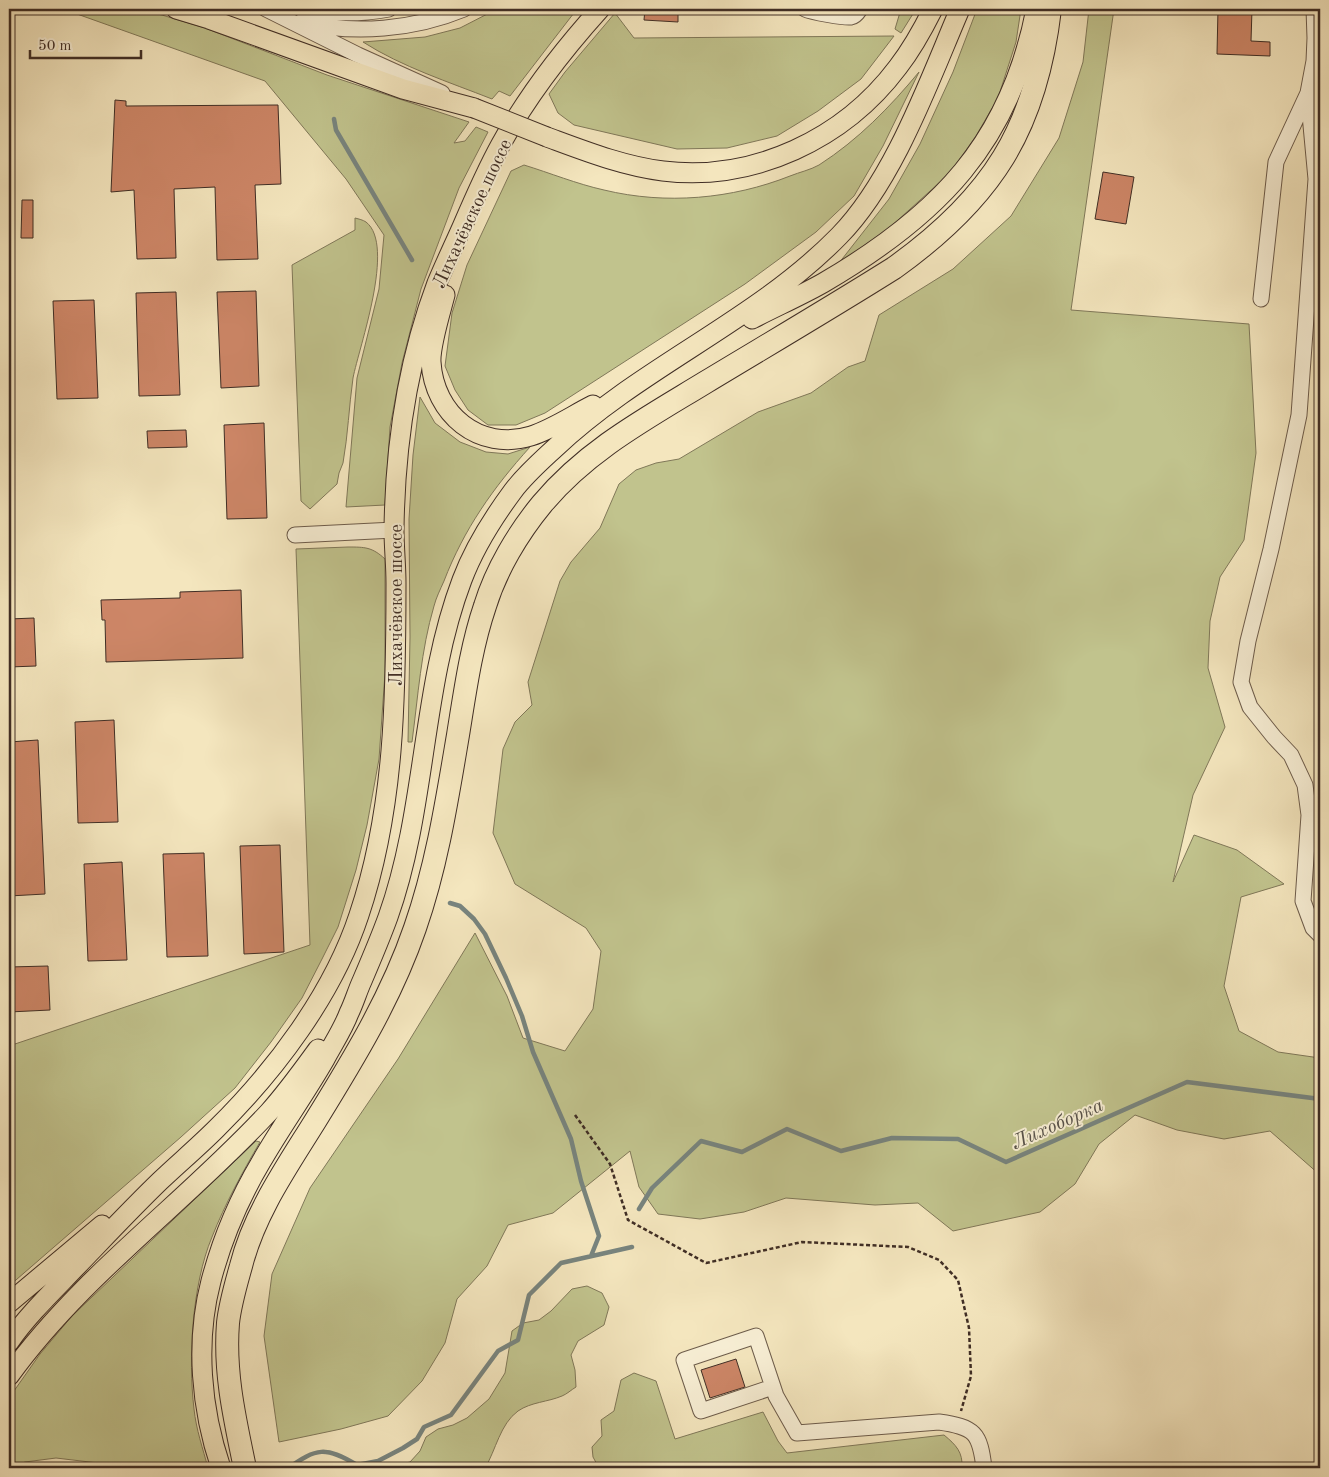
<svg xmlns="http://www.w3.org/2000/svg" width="1329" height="1477" font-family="'Old Standard TT',serif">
	<rect width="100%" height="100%" fill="#f4e6be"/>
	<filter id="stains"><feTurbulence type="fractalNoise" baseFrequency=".004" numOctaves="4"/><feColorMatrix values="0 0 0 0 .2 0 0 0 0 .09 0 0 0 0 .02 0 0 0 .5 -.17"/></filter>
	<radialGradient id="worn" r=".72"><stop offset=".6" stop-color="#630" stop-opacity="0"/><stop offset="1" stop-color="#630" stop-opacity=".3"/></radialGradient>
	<path fill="#c1c38d" stroke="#807859" d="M63 9H132L162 15 205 28 327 75 469 122 454 143 465 141 476 127 488 132 459 188 421 289 402 363 390 427 385 505 346 507 357 378 379 289 384 235 346 179 265 81Z
		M497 9H577L510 96 499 91 492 99C449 82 402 67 363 42L425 37 460 28Z
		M901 9H916L901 33 895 29Z
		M977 9H1021L1016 42 998 98 976 136 950 173 888 229 839 263 889 199 920 144 953 72Z
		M1089 9H1114L1071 310 1249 324 1256 453 1244 540 1220 577 1210 621 1208 668 1225 727 1193 795 1173 882 1194 835 1237 850 1284 884 1241 897 1224 986 1239 1031 1278 1052 1320 1058V1175L1270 1131 1224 1139 1177 1130 1135 1115 1099 1144 1075 1184 1040 1212 953 1231 918 1203 875 1205 786 1198 744 1212 700 1219 658 1214 639 1187 630 1151 553 1213 508 1225 487 1266 457 1299 445 1343 422 1381 388 1416 341 1429 279 1442 264 1336 272 1274 310 1188 398 1059 475 933 507 996 523 1038 565 1051 593 1009 601 951 586 928 515 884 493 833 503 749 515 722 532 705 528 682 560 581 571 562 600 528 619 484 636 470 656 463 679 459 758 412 811 393 848 367 865 361 879 315 953 269 1011 216 1059 138 1083 62Z
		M615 13 634 38 894 36 861 79 818 111 777 136 727 148 677 149 574 125 558 113 549 94 565 72Z
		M919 72 883 146 854 196 816 232 745 284 545 413 516 425H488L468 410 455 390 445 366 452 313 467 265 511 171 524 165C550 173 577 184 604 190 666 205 732 199 790 176 800 172 810 170 819 165 858 140 890 107 919 72Z
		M355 218C359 219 363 220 366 222 396 245 359 347 353 378 349 406 348 435 343 463L339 473 337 484 310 509 301 501 292 265 355 230Z
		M420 397 435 423 460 442 486 452 508 454 530 447C493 488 464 529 444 581 440 590 436 598 434 606 421 650 418 697 412 742H408L410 637 409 519 413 455Z
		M348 547C365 547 372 547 385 559V673L379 759 367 825 356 870 338 927 322 959 302 998 271 1042 235 1088 181 1137 9 1286V1046L310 945 296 549Z
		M256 1141 260 1142C242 1173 225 1204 212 1237 192 1285 188 1358 194 1409 196 1429 203 1449 208 1468H117L98 1463 56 1458 25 1462 9 1468V1398L40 1354 72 1316Z
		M587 1286 602 1293 609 1307 604 1325 578 1341 571 1355 575 1370 576 1387C571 1390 567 1394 562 1396 548 1402 531 1402 518 1411 500 1424 496 1450 485 1468H385L410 1462 420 1451 426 1437 438 1429 453 1425 467 1418 489 1399 505 1373 512 1331 523 1323 539 1320 551 1311 572 1289Z
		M634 1373 656 1381 675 1439 763 1412 778 1441 787 1453 944 1435C956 1445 963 1452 962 1468H599L593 1457 592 1447 602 1436 601 1420 614 1411 621 1380Z"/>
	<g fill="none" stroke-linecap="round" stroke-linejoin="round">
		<path stroke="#78847e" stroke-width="4.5" d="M334 119 336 130 412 260
			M450 903 460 906 474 919 485 934 506 978 522 1016 533 1052 571 1139 581 1181 599 1236 591 1256
			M639 1209 652 1188 701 1141 742 1152 787 1129 841 1151 892 1138 958 1139 1006 1162 1187 1082 1320 1099
			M288 1468C317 1448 325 1446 357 1465L378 1461 403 1448 417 1439 424 1427 451 1415 498 1351 518 1340 529 1295 561 1263 632 1247"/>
	</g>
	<path fill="#cd8667" stroke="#402e25" d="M645 9H678V22L644 20Z
		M1218 9H1252L1251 41 1270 42V56L1217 54Z
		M115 100 126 101V106L278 105 281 184 255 185 258 259 217 260 215 187 174 189 176 258 137 259 134 190 111 192Z
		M1103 172 1134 177 1126 224 1095 219Z
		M22 200H33V238H21Z
		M256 291 259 386 221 388 217 292Z
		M176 292 180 395 139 396 136 293Z
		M94 300 98 398 57 399 53 301Z
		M264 423 267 518 227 519 224 425Z
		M186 430 187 447 148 448 147 431Z
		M241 590 243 658 106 662 105 620H102L101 600 180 598V592Z
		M34 618 36 666 9 667V619Z
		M114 720 118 822 78 823 75 722Z
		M38 740 45 894 9 896V742Z
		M280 845 284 952 244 954 240 846Z
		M204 853 208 956 167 957 163 854Z
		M122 862 127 960 88 961 84 864Z
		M48 966 50 1010 9 1012V967Z
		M736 1359 745 1387 710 1398 701 1370Z"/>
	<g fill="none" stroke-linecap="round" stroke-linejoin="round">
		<g stroke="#6d5c4b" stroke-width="17">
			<path id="minor" d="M266 9 358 55 442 93
				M305 9C333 14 361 14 389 9
				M805 9C812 12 844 18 851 17 856 16 858 12 860 9
				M302 21C352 36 416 29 464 9
				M1308 93 1316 179 1299 415 1271 549 1248 641 1241 682 1250 707 1274 737 1291 755 1305 785 1309 815 1303 901 1313 928 1320 935
				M1261 299 1276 162 1308 93 1314 61 1315 38 1314 9
				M295 535 394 530
				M773 1387 701 1411 684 1360 756 1336 776 1396 797 1433 939 1422C975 1427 980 1433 984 1468"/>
		</g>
		<g stroke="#402e25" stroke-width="21">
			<path id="major" d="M176 9 209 19 403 89 474 108
				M547 137C585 151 623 166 663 171 754 182 844 139 898 67 912 49 923 29 933 9
				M445 295C441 311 430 346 431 362 434 414 479 452 531 436 553 429 573 415 593 405
				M752 319C775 307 800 296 823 283 938 216 1010 143 1036 9
				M9 1303 102 1225
				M9 1342C28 1315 52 1292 75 1268 103 1239 131 1209 160 1181 179 1163 198 1147 216 1129 275 1071 333 994 359 915 395 808 396 695 396 583 396 565 394 547 394 530 395 447 408 360 437 283 445 264 454 245 462 227 474 199 486 171 501 144 528 95 563 50 600 9
				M9 1376C82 1275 185 1203 269 1112 287 1092 302 1071 318 1049
				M221 1468C201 1409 195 1342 211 1281 222 1239 239 1199 261 1162 281 1127 305 1094 325 1059 333 1044 343 1029 349 1013 354 1003 357 992 362 981 371 960 380 939 388 917 427 808 421 688 462 580 474 548 493 518 513 491 525 475 541 461 555 448 642 366 756 321 839 236 894 180 929 81 960 9"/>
		</g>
		<g stroke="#402e25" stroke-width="24">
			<path id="highway" d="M245 1468C235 1420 224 1373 228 1323 230 1304 236 1284 241 1266 254 1214 286 1168 314 1123 353 1060 391 998 415 928 437 865 447 800 458 735 465 692 471 647 485 606 496 570 518 533 542 504 587 450 647 418 706 382 769 344 832 307 894 268 992 198 1036 129 1050 9"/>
		</g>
		<path stroke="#402e25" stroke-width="2.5" stroke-dasharray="4 2.5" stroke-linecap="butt" d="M575 1115 610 1164 628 1220 706 1263 802 1242 908 1247 939 1260 958 1280 969 1328 971 1376 961 1411"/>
		<use href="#minor" stroke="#f8efd5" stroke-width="15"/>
		<use href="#major" stroke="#f4e6be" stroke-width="19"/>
		<use href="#highway" stroke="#f4e6be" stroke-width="22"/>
		<g stroke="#402e25" stroke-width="21" stroke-linecap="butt">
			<path id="major-bridge" d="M474 108 547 137"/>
		</g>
		<use href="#major-bridge" stroke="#f4e6be" stroke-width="19"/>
	</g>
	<g text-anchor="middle" stroke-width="4" stroke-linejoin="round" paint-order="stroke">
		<g font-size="19" fill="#402e25" stroke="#f8efd5">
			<text transform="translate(471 213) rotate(-65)" y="7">Лихачёвское шоссе</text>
			<text transform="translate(395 605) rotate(-90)" y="7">Лихачёвское шоссе</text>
		</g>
		<g font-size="20" font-style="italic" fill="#58524a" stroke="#f8efd5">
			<text transform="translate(1057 1123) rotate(-24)" y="7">Лихоборка</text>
		</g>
	</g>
	<rect width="1329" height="1477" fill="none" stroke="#f4e6be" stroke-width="30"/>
	<rect x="10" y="10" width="1309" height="1457" fill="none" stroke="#402e25" stroke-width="2.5"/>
	<rect x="15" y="15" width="1299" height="1447" fill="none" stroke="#402e25"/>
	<path d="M30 50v8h111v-8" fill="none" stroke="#402e25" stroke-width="2.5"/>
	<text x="38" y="50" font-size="15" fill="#402e25" stroke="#f8efd5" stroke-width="4" paint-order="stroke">50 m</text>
	<rect width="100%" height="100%" filter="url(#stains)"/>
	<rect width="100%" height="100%" fill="url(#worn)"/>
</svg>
